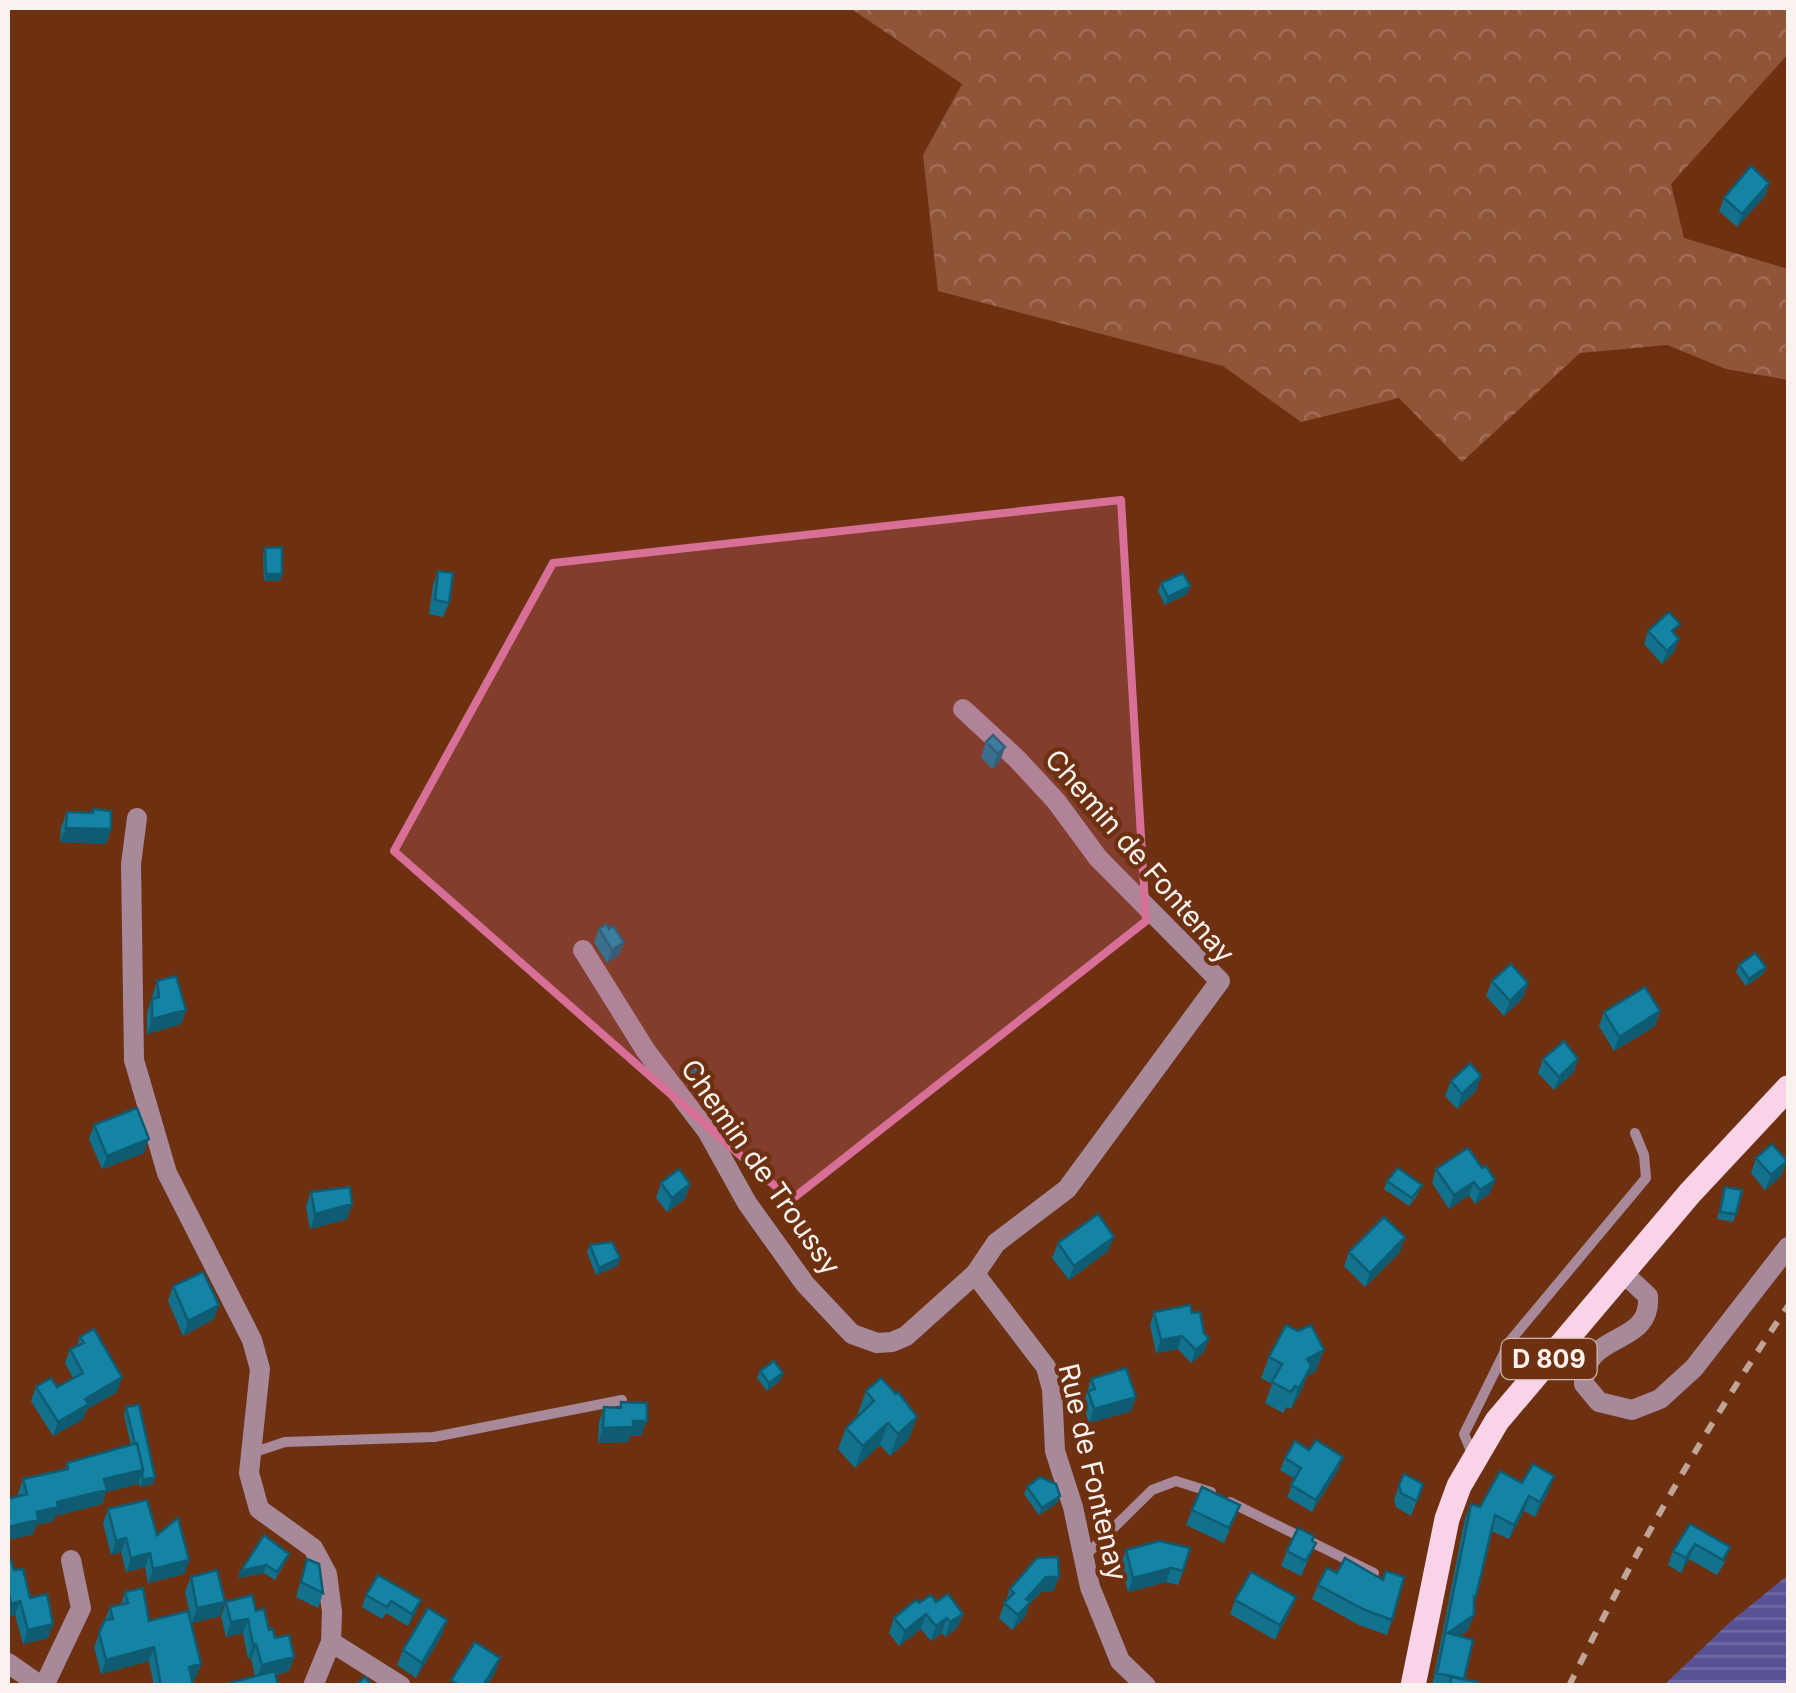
<svg xmlns="http://www.w3.org/2000/svg" width="1796" height="1693" font-family="Inter,sans-serif">
	<defs>
		<pattern id="forest-crowns" width="20" height="18" patternUnits="userSpaceOnUse" patternTransform="scale(2.5)"><rect width="20" height="18" fill="#905439"/><path d="M2 6a3 3 0 1 1 6 0M12 15a3 3 0 1 1 6 0" fill="none" stroke="#a06d56"/></pattern>
		<pattern id="water-rules" width="6" height="5" patternUnits="userSpaceOnUse" patternTransform="scale(2.5)"><rect width="6" height="5" fill="#565293"/><path d="M0 2.5h6" fill="none" stroke="#6f6ba2"/></pattern>
	</defs>
	<rect width="100%" height="100%" fill="#6d3112"/>
	<path fill="url(#forest-crowns)" d="M850 8H1788V54L1671 184 1684 238 1788 269V380L1726 369 1667 345 1580 353 1462 462 1399 398 1301 422 1223 366 938 291 923 155 962 84Z"/>
	<path fill="url(#water-rules)" d="M1788 1575V1685H1664L1729 1623Z"/>
	<g fill="none" stroke-linecap="round" stroke-linejoin="round">
		<path stroke="#a78999" stroke-width="10" d="M252 1453 285 1442 434 1437 622 1400
			M1474 1458 1464 1434 1510 1341 1646 1178 1644 1155 1635 1133
			M1230 1502 1374 1573
			M1084 1557 1152 1490 1176 1481 1211 1492"/>
		<path stroke="#a78999" stroke-width="20" d="M137 818 131 864 134 1060 167 1173 252 1340 260 1369 249 1473 259 1509 313 1548 327 1574 332 1612 331 1642 313 1686
			M583 950 646 1051 707 1131 747 1203 805 1284 852 1334 877 1343 892 1342 906 1336 975 1274 996 1243 1067 1189 1220 981 1098 858 1056 801 1017 759 963 709
			M1623 1273 1648 1296C1652 1348 1583 1330 1584 1384L1599 1402 1632 1410 1660 1399 1694 1368 1788 1247
			M975 1274 1046 1367 1052 1389 1055 1451 1073 1507 1090 1587 1120 1661 1146 1686
			M331 1642 401 1686
			M8 1663 41 1686
			M44 1686 81 1608 71 1560"/>
		<path stroke="#f9d3e7" stroke-width="25" d="M1413 1686 1447 1519 1459 1486 1497 1421 1690 1193 1788 1088"/>
		<path stroke="#c1a495" stroke-width="6" stroke-dasharray="12 12" stroke-linecap="butt" d="M1569 1686C1634 1553 1705 1428 1788 1306"/>
	</g>
	<path fill="#12718c" d="M1769 183 1765 196 1737 227 1719 211 1724 198Z
		M265 548 282 574 280 581H264L263 555Z
		M438 571 449 603 443 617 429 614 433 585Z
		M1161 583 1190 586 1187 594 1165 605 1158 591Z
		M1648 631 1676 636 1674 652 1662 664 1644 644Z
		M993 735 1000 762 992 769 981 757 986 742Z
		M93 809 111 829 106 844 60 842 61 827 67 812 92 813Z
		M599 929H609L624 942 619 955 607 963 594 942Z
		M1739 965 1766 967 1763 974 1746 986 1736 972Z
		M157 981 186 1010 181 1024 147 1034V1013Z
		M1492 981 1528 983 1523 998 1504 1016 1486 996Z
		M1660 1011 1655 1026 1614 1051 1599 1026 1604 1012Z
		M1543 1059 1574 1072 1554 1090 1538 1073Z
		M690 1066 709 1081 704 1094 699 1098 685 1080Z
		M1481 1076 1476 1091 1457 1109 1445 1096 1451 1081Z
		M94 1125 144 1153 102 1169 89 1139Z
		M1756 1158 1781 1176 1765 1190 1751 1173Z
		M1482 1168 1490 1193 1475 1204 1469 1195 1449 1209 1432 1183 1436 1169Z
		M1387 1181 1419 1193 1409 1206 1384 1189Z
		M661 1183 690 1184 685 1199 667 1212 656 1198Z
		M1725 1187 1736 1214 1733 1222 1717 1219Z
		M311 1192 352 1204 347 1219 310 1229 306 1206Z
		M1058 1243 1108 1251 1069 1280 1052 1258Z
		M590 1245 620 1258 617 1266 596 1275 587 1252Z
		M1349 1252H1400L1365 1287 1344 1266Z
		M173 1286 214 1319 183 1336 168 1301Z
		M1154 1312 1204 1352 1191 1363 1178 1349 1156 1353 1150 1325Z
		M80 1337 117 1392 87 1409 83 1419 53 1436 31 1401 36 1387H57L73 1378 65 1363 70 1349 77 1346Z
		M1269 1357 1316 1371 1307 1376 1303 1387 1291 1409 1287 1407 1283 1413 1265 1403 1272 1384 1261 1378Z
		M760 1371 783 1373 780 1381 767 1391 757 1378Z
		M1091 1379 1136 1397 1131 1411 1089 1423 1083 1405Z
		M866 1391 896 1394 909 1439 890 1456 880 1445 855 1468 838 1449 846 1428 859 1415 858 1413Z
		M621 1402 641 1436H630L628 1442 598 1443 599 1422 604 1407 619 1408Z
		M126 1407 153 1484 140 1487 139 1482 138 1484 106 1492 102 1504 55 1516 53 1521 36 1525 33 1534 8 1540V1499L19 1496 18 1493 23 1479 65 1470 67 1463 131 1445 124 1415Z
		M1309 1450 1338 1470 1312 1512 1287 1497 1295 1479 1280 1470 1285 1458Z
		M1522 1483 1549 1490 1535 1517 1524 1511 1509 1539 1491 1531 1468 1630 1459 1636 1464 1679 1477 1686H1432L1465 1518 1471 1504 1480 1507Z
		M1423 1484 1411 1516 1396 1507 1394 1500 1399 1485Z
		M1027 1487 1060 1496 1057 1503 1039 1515 1024 1494Z
		M1240 1505 1224 1543 1186 1525 1192 1510Z
		M108 1509 157 1535 189 1560 184 1574 148 1583 145 1567 126 1572 121 1552 111 1555 103 1523Z
		M1690 1524 1725 1562 1717 1575 1689 1559 1681 1573 1668 1565 1673 1551Z
		M1312 1542 1316 1543 1301 1576 1281 1566 1287 1551Z
		M1126 1550 1183 1571 1178 1585 1166 1582 1128 1592 1121 1564Z
		M307 1559 323 1593 318 1608 296 1597Z
		M8 1561 30 1598 48 1638 23 1644 15 1615 8 1617Z
		M286 1561 275 1580 264 1573 238 1578 241 1571Z
		M1337 1573 1383 1580 1392 1620 1387 1635 1359 1625 1312 1599 1318 1585Z
		M378 1575 416 1612 408 1626 386 1613 382 1619 362 1607 366 1595Z
		M191 1577 220 1616 192 1623 185 1592Z
		M1059 1577 1053 1591 1041 1592 1029 1604 1025 1617 1012 1630 999 1618 1010 1589Z
		M125 1592 196 1678 192 1679 193 1686H154L149 1661 101 1674 94 1647 110 1607 121 1604Z
		M1235 1600 1290 1611 1275 1640 1230 1614Z
		M226 1602 256 1611 275 1638 294 1657 289 1671 276 1675 278 1686H226V1684L255 1676 251 1658 248 1659 243 1633 226 1637 221 1616Z
		M936 1602 963 1614 957 1628 945 1637 942 1633 931 1641 921 1629 899 1646 889 1633 894 1618 919 1603Z
		M442 1635 416 1678 397 1665 403 1650Z"/>
	<path fill="#0f5c72" d="M1769 183 1765 196 1737 227 1742 214Z
		M266 574H282L280 581H264Z
		M1190 586 1187 594 1165 605 1168 597Z
		M1679 639 1674 652 1662 664 1667 651Z
		M1005 747 1000 762 992 769 998 754Z
		M66 828 111 829 106 844 60 842Z
		M624 942 619 955 607 963 612 950Z
		M1766 967 1763 974 1746 986 1749 979Z
		M1528 983 1523 998 1504 1016 1510 1001Z
		M186 1010 181 1024 147 1034 152 1019Z
		M1660 1011 1655 1026 1614 1051 1619 1037Z
		M1578 1059 1574 1072 1554 1090 1559 1077Z
		M1481 1076 1476 1091 1457 1109 1462 1094Z
		M709 1081 704 1094 699 1098 704 1085Z
		M149 1139 144 1153 102 1169 107 1156Z
		M1787 1161 1781 1176 1765 1190 1771 1175Z
		M1495 1180 1490 1193 1475 1204 1480 1190Z
		M1474 1182 1469 1195 1449 1209 1454 1195Z
		M690 1184 685 1199 667 1212 672 1198Z
		M352 1204 347 1219 310 1229 315 1214Z
		M1114 1237 1108 1251 1069 1280 1074 1266Z
		M1405 1237 1400 1252 1365 1287 1370 1273Z
		M620 1258 617 1266 596 1275 599 1268Z
		M219 1305 214 1319 183 1336 188 1321Z
		M1182 1336 1178 1349 1156 1353 1161 1340Z
		M1209 1339 1204 1352 1191 1363 1196 1350Z
		M1324 1350 1316 1371 1307 1376 1303 1387 1291 1409 1307 1359Z
		M783 1373 780 1381 767 1391 769 1383Z
		M122 1377 117 1392 87 1409 83 1419 53 1436 58 1422 85 1399Z
		M1136 1397 1131 1411 1089 1423 1094 1409Z
		M917 1417 909 1439 890 1456 898 1434Z
		M633 1421H647L641 1436H630L628 1442 598 1443 603 1428Z
		M888 1423 880 1445 855 1468 863 1446Z
		M1343 1457 1338 1470 1312 1512 1316 1500Z
		M143 1470 138 1484 106 1492 102 1504 55 1516 53 1521 36 1525 33 1534 8 1540V1527L104 1479Z
		M1554 1476 1549 1490 1535 1517 1540 1502Z
		M155 1477 153 1484 140 1487 143 1480Z
		M1060 1496 1057 1503 1039 1515 1042 1508Z
		M1529 1496 1524 1511 1509 1539 1514 1525Z
		M126 1538 121 1552 111 1555 116 1541Z
		M1695 1544 1689 1559 1681 1573 1686 1558Z
		M150 1553 145 1567 126 1572 131 1558Z
		M189 1560 184 1574 148 1583 153 1569Z
		M266 1565 264 1573 238 1578 241 1571Z
		M1171 1568 1166 1582 1128 1592 1133 1578Z
		M1046 1577H1059L1053 1591 1041 1592 1029 1604 1025 1617 1012 1630 1026 1599Z
		M1296 1597 1290 1611 1275 1640 1280 1625Z
		M421 1600 416 1612 408 1626 412 1614Z
		M20 1601 15 1615 8 1617 11 1604Z
		M225 1602 220 1616 192 1623 197 1608Z
		M926 1614 921 1629 899 1646 905 1631Z
		M963 1614 957 1628 945 1637 950 1622Z
		M1474 1615 1468 1630 1443 1648 1448 1633Z
		M947 1618 942 1633 931 1641 936 1626Z
		M248 1619 243 1633 226 1637 231 1622Z
		M447 1620 442 1635 416 1678 422 1663Z
		M53 1624 48 1638 23 1644 28 1630Z
		M256 1644 251 1658 248 1659 253 1645Z
		M154 1647 149 1661 101 1674 106 1660Z
		M294 1657 289 1671 256 1680 262 1665Z
		M500 1658 495 1673 487 1686H483Z
		M201 1664 196 1678 184 1681 189 1667Z"/>
	<path fill="#1583a3" stroke="#0f5c72" stroke-width="2.5" d="M1751 166 1769 183 1742 214 1724 198Z
		M282 547V574H266L265 548Z
		M438 571 453 573 449 603 435 600Z
		M1183 573 1190 586 1168 597 1161 583Z
		M1669 612 1680 624 1672 631 1679 639 1667 651 1648 631Z
		M993 735 1005 747 998 754 986 742Z
		M93 809 111 811V829L66 828 67 812 93 813Z
		M607 924 609 929 613 926 624 942 612 950 599 929Z
		M1755 953 1766 967 1749 979 1739 965Z
		M1511 964 1528 983 1510 1001 1492 981Z
		M176 976 186 1010 152 1019V999L159 997 157 981Z
		M1645 987 1660 1011 1619 1037 1604 1012Z
		M1564 1041 1578 1059 1559 1077 1543 1059Z
		M697 1061 709 1081 704 1085 690 1066Z
		M1470 1063 1481 1076 1462 1094 1451 1081Z
		M137 1108 149 1139 107 1156 94 1125Z
		M1772 1144 1787 1161 1771 1175 1756 1158Z
		M1468 1148 1482 1168 1486 1166 1495 1180 1480 1190 1474 1182 1454 1195 1436 1169Z
		M1398 1168 1422 1185 1412 1198 1387 1181Z
		M679 1169 690 1184 672 1198 661 1183Z
		M350 1187 352 1204 315 1214 311 1192Z
		M1725 1187 1742 1190 1736 1214 1720 1212Z
		M1098 1214 1114 1237 1074 1266 1058 1243Z
		M1384 1217 1405 1237 1370 1273 1349 1252Z
		M612 1242 620 1258 599 1268 590 1245Z
		M203 1272 219 1305 188 1321 173 1286Z
		M1190 1305 1192 1313 1200 1312 1204 1333 1209 1339 1196 1350 1182 1336 1161 1340 1154 1312Z
		M1286 1325 1298 1331 1311 1325 1324 1350 1307 1359 1311 1366 1299 1388 1295 1386 1291 1392 1272 1382 1282 1364 1269 1357Z
		M94 1329 122 1377 85 1399 89 1404 58 1422 36 1387 51 1378 57 1387 83 1373 70 1349 84 1343 80 1337Z
		M774 1361 783 1373 769 1383 760 1371Z
		M1126 1368 1136 1397 1094 1409 1088 1391 1095 1389 1091 1379Z
		M881 1378 896 1394 898 1392 917 1417 898 1434 888 1423 863 1446 846 1428 874 1401 866 1391Z
		M621 1402 647 1403V1421H633V1427L603 1428 604 1407 621 1408Z
		M139 1405 155 1477 143 1480 142 1475 143 1470 137 1443 135 1444 126 1407Z
		M1316 1440 1343 1457 1316 1500 1291 1485 1301 1468 1285 1458 1295 1441 1309 1450Z
		M137 1443 143 1470 104 1479 107 1490 57 1502 58 1507 37 1512 38 1520 8 1527V1499L27 1494 23 1479 68 1469 67 1463Z
		M1533 1464 1554 1476 1540 1502 1529 1496 1514 1525 1495 1515 1476 1596H1474V1615L1448 1633 1473 1640 1464 1679 1437 1673 1471 1504 1480 1507 1500 1471 1522 1483Z
		M1404 1474 1423 1484 1417 1501 1401 1493 1399 1485Z
		M1040 1477 1056 1484 1060 1496 1042 1508 1027 1487Z
		M1202 1487 1240 1505 1229 1528 1192 1510Z
		M147 1500 157 1535 178 1518 189 1560 153 1569 150 1553 131 1558 126 1538 116 1541 108 1509Z
		M1690 1524 1730 1547 1723 1560 1695 1544 1686 1558 1673 1551Z
		M1298 1528 1314 1536 1312 1541 1316 1543 1306 1561 1287 1551Z
		M264 1535 289 1554 277 1572 266 1565 241 1571Z
		M1159 1541 1190 1548 1183 1571 1171 1568 1133 1578 1126 1550Z
		M1058 1557 1059 1577H1046L1026 1599 1030 1602 1018 1615 1004 1603 1014 1593 1010 1589 1037 1558Z
		M1345 1558 1383 1580 1386 1571 1404 1577 1392 1620 1365 1610 1318 1585 1327 1568 1337 1573Z
		M307 1559 319 1564 323 1593 301 1582Z
		M11 1560 14 1570 23 1569 30 1598 47 1594 53 1624 28 1630 20 1601 11 1604 8 1588V1561Z
		M217 1570 225 1602 197 1608 191 1577Z
		M1251 1572 1296 1597 1280 1625 1235 1600Z
		M378 1575 421 1600 412 1614 391 1601 387 1607 366 1595Z
		M143 1588 149 1621 188 1611 201 1664 189 1667 193 1685 161 1686 154 1647 106 1660 99 1633 105 1620 113 1619 110 1607 128 1603 125 1592Z
		M948 1594 963 1614 950 1622 947 1618 936 1626 926 1614 905 1631 894 1618 916 1600 919 1603 931 1595 936 1602Z
		M252 1595 256 1611 264 1609 269 1630 273 1629 275 1638 289 1635 294 1657 262 1665 256 1644 253 1645 248 1619 231 1622 226 1602Z
		M428 1608 447 1620 422 1663 403 1650Z
		M475 1642 500 1658 483 1686H461L451 1680Z
		M275 1671 278 1686H227L226 1684Z
		M365 1677 372 1686H355Z
		M1451 1677 1478 1682 1477 1686H1450Z"/>
	<path fill="#d86f96" fill-opacity="0.2" stroke="#d86f96" stroke-width="8" stroke-linejoin="round" d="M1121 500 1146 921 791 1200 394 851 553 563Z"/>
	<g text-anchor="middle" stroke-width="9" stroke-linejoin="round" paint-order="stroke">
		<rect fill="#6d3112" stroke="#d0b8ac" stroke-width="2.5" x="1501.5" y="1339" width="95" height="40" rx="8"/>
		<g font-size="25" font-weight="bold" fill="#faf2ee">
			<text x="1549" y="1368">D 809</text>
		</g>
		<g font-size="28" fill="#faf2ee" stroke="#6d3112">
			<text transform="translate(1140 856) rotate(49)" y="10">Chemin de Fontenay</text>
			<text transform="translate(761 1167) rotate(55)" y="10">Chemin de Troussy</text>
			<text transform="translate(1093 1472) rotate(77)" y="10">Rue de Fontenay</text>
		</g>
	</g>
	<rect width="1796" height="1693" fill="none" stroke="#faf2ee" stroke-width="20"/>
</svg>
